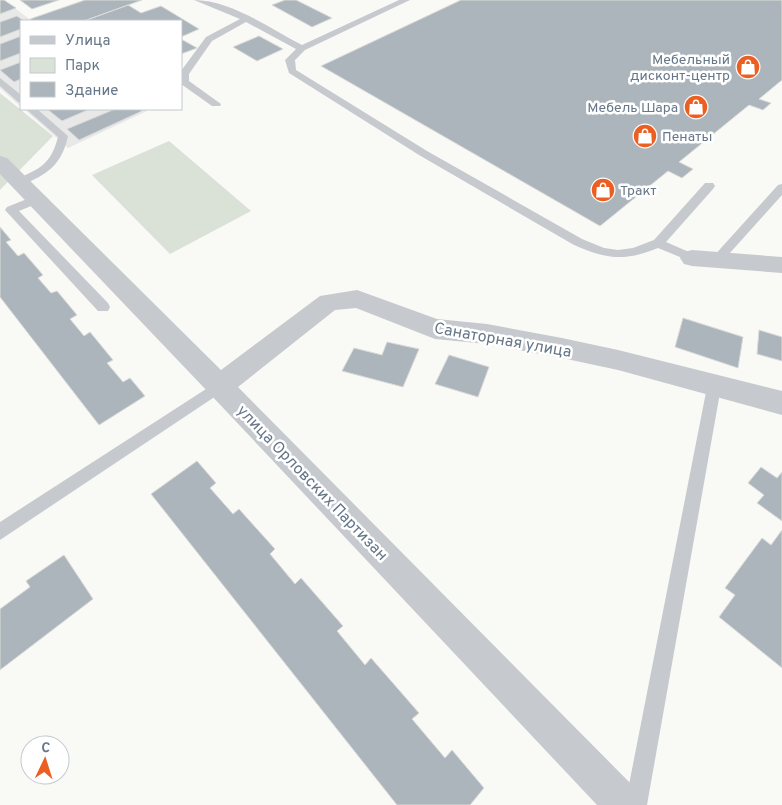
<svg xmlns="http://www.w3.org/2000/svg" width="782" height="805" font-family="Overpass,sans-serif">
	<rect width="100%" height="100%" fill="#f9f9f6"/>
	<path fill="#e7e8e7" d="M0 0H4L32 21H21V107L0 88Z
		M24 109H145L147 111 68 148Z"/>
	<path fill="#dae1d7" d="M0 93 53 136 0 190Z
		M169 141 251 211 170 254 92 175Z"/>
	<path fill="#acb5bb" stroke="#dadbd8" d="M0 0H4L16 8 0 14Z
		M20 0H59L32 9Z
		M85 0H142L84 21H33L30 19Z
		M285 0H296L332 18 312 27 272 5Z
		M461 0H782V80L759 99 771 103 763 110 749 105 679 162 693 169 682 178 668 171 600 226 321 66Z
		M128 5 141 13 161 6 199 29 181 37V21H84Z
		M17 16 24 21H21V29L0 37V22Z
		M21 36V53L0 61V44Z
		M259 36 283 49 257 61 233 47Z
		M181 39 197 48 181 54Z
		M21 62V79L14 82 0 70Z
		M47 109H90L62 121Z
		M115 109H139L142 111 79 140 67 129Z
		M0 227 11 240 6 242 18 256 24 253 43 275 38 278 51 293 57 291 77 315 70 319 84 336 90 332 113 360 107 363 123 382 130 378 145 396 99 425 0 297Z
		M683 318 743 337 738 368 675 347Z
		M759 330 782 337V361L757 354Z
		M387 342 419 349 403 387 342 371 354 348 382 355Z
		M449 355 489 367 478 397 435 384Z
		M197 461 216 483 210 488 233 514 239 509 275 549 270 554 295 584 301 578 343 626 337 631 365 665 371 658 419 713 412 719 445 758 452 750 484 788 470 805H397L151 494Z
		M761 467 777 478 782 472V521L757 503 764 495 748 483Z
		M782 530V668L719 617 735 595 725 588 762 538 771 545Z
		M64 555 93 599 0 670V609L30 587 26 581Z"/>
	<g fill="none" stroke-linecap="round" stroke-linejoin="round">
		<path fill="#c6cace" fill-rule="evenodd" d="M194 0C230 0 270 28 302 45L399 0H410L305 50 295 60 296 70 427 151 582 239 604 248 618 250 633 248 654 240 705 183H713L715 186 713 189 666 242 696 255 698 258 692 262 658 248C623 262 607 259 574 245L419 155 289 73 285 60 296 49 246 22 212 41 189 74V81L221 104 220 106H212L181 84V71L206 37 240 19Z
			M0 78 21 95V103L18 102 0 86Z
			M26 109H37L68 136C63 159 53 171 31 181 26 184 22 186 16 185L14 182 16 179C40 169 51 164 58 137Z
			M782 184V195L720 264H712L710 261 712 258 778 185Z
			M37 195 43 199 41 202 19 211 108 303 110 307 108 311H98L5 210 7 207Z
			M220 380 225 382 227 386 225 390 0 540V522Z
			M714 381 719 383 721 387 647 805H625L707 387 709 383Z"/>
		<path fill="#c6cace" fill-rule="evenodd" d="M0 156 7 158 221 370 320 296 357 290 437 319 487 324 562 338 618 350 782 391V415L618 370 562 358 487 344 435 339 356 308 335 310 238 387 638 791 644 805H597L210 394 0 174Z
			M692 250 782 257V273L692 266 684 264 680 258 684 252Z"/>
	</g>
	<defs>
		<g id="shop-disc" transform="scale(1.25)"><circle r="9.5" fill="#ec5f23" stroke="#fff"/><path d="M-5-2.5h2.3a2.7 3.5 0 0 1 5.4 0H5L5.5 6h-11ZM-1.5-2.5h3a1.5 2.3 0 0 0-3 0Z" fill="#fff"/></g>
	</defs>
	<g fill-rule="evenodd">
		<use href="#shop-disc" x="748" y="67"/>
		<use href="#shop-disc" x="696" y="107"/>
		<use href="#shop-disc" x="645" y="136"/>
		<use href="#shop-disc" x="603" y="190"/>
	</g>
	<g text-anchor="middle" stroke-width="5" stroke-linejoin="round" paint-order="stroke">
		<g font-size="14" fill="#667789" stroke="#fff" text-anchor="end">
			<text x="730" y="64">Мебельный<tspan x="730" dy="16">дисконт-центр</tspan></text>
			<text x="678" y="112">Мебель Шара</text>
			<text x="662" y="141" text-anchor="start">Пенаты</text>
			<text x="620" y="195" text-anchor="start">Тракт</text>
		</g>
		<g font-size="16" fill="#667789" stroke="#fff">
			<text transform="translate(503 339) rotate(10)" y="6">Санаторная улица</text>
			<text transform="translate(313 482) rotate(46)" y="6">улица Орловских Партизан</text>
		</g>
	</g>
	<rect x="20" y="20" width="162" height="90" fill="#ffffff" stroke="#c2c9d0"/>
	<rect x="30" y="36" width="25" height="8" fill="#c6cace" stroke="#c2c9d0"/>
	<text x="65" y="45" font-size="15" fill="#667789">Улица</text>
	<rect x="30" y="58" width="25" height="15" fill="#dae1d7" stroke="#c2c9d0"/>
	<text x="65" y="70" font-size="15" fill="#667789">Парк</text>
	<rect x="30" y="82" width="25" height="15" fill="#acb5bb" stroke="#c2c9d0"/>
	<text x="65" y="95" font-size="15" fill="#667789">Здание</text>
	<g transform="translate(45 760) rotate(4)"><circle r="24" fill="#ffffff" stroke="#c2c9d0"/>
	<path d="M0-4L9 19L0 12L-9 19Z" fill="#ec5f23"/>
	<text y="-8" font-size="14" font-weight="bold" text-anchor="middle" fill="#667789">С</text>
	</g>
</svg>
